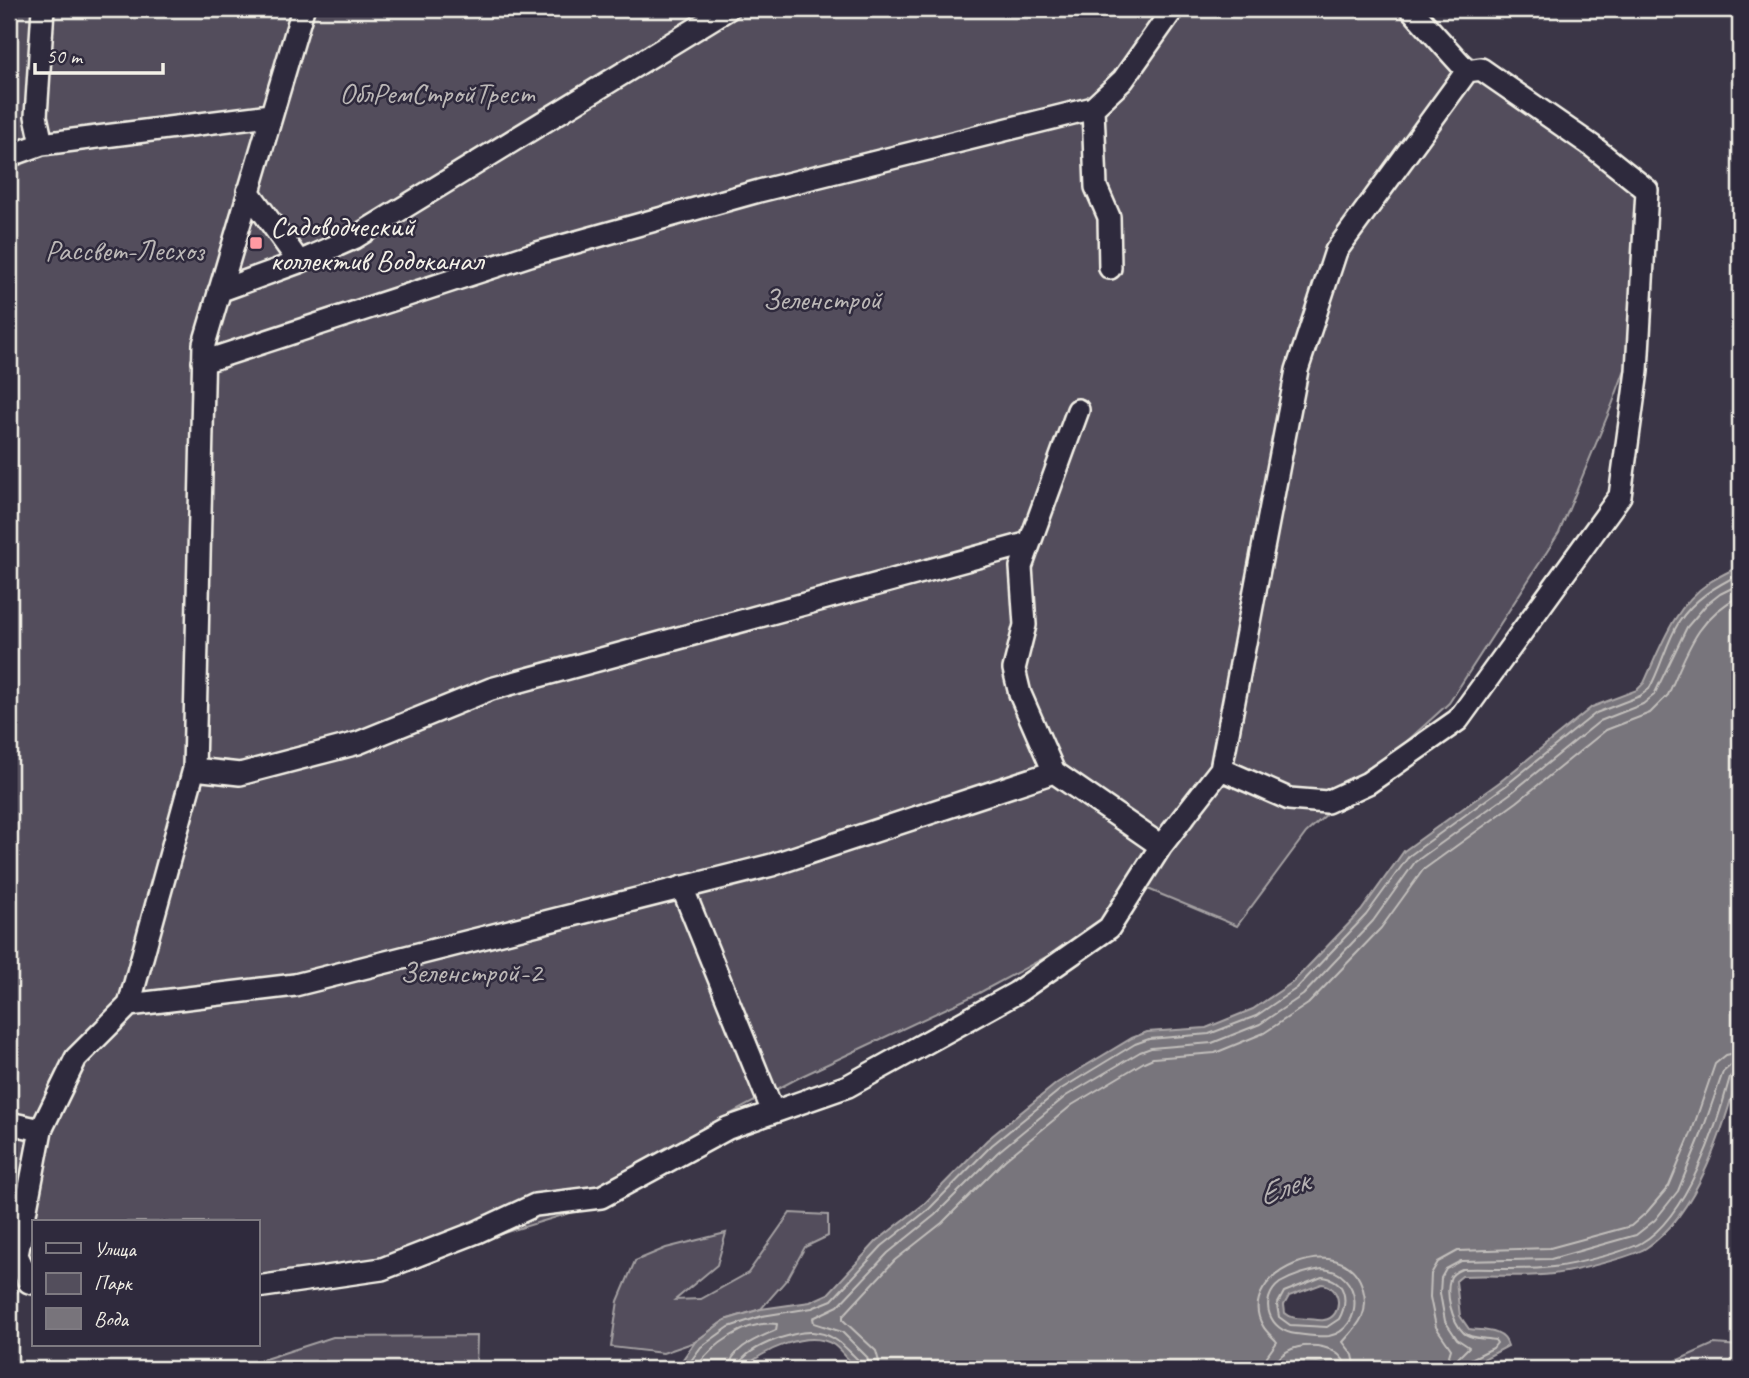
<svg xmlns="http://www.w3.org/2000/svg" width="1749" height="1378" font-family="Caveat,sans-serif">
	<rect width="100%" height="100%" fill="#3b3647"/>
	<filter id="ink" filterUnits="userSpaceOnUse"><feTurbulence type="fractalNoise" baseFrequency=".0143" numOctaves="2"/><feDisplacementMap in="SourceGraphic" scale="14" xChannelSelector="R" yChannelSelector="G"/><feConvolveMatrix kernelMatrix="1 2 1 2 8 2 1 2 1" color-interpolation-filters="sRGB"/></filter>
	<g filter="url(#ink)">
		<path fill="#534e5c" stroke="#a4a0a2" stroke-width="2" d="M9 9H1400L1468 54 1652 198 1653 292 1612 405 1559 533 1449 703 1306 833 1237 926 1143 887 1083 937 979 993 802 1076 672 1145 590 1207 480 1240 257 1295V1222H33V1278L9 1299Z
			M790 1213 828 1215V1236L805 1247 788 1278 761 1309 725 1320 695 1342 663 1353 611 1347 618 1301 635 1261 666 1248 726 1233 717 1265 675 1300 701 1299 748 1273Z
			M477 1336 476 1369H234L333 1337Z
			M1714 1344 1740 1346V1369H1658Z"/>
		<path fill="#78747b" stroke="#aaa6a7" stroke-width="2" fill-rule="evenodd" d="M1740 566V1067C1725 1125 1698 1214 1646 1248 1632 1257 1571 1272 1553 1274 1523 1278 1492 1274 1462 1276L1456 1281 1460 1316 1469 1329C1484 1331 1504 1329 1508 1346L1465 1369H1342L1317 1363 1295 1364 1286 1369H857C850 1362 842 1351 834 1345 809 1328 761 1351 743 1369H676L695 1342 725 1320 761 1309 810 1302 828 1294 877 1241 924 1204 987 1140 1057 1083 1132 1038 1147 1032 1206 1028 1253 1009 1293 982 1361 911 1404 851 1501 781 1592 707 1637 690 1644 683C1661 646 1674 606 1710 582 1719 576 1730 571 1740 566ZM1322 1284C1342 1286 1344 1317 1324 1320 1319 1321 1312 1319 1307 1319 1298 1318 1292 1319 1285 1313L1284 1305 1289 1296Z"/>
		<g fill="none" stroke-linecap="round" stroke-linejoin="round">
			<path stroke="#c2bfbc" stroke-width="2" d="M1322 1269C1363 1271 1365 1329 1329 1336 1319 1337 1306 1335 1296 1334 1270 1332 1257 1300 1280 1283 1292 1276 1309 1271 1322 1269Z
				M1322 1277C1346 1279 1349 1301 1339 1319L1327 1327 1290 1325 1279 1317 1277 1305 1284 1292Z
				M685 1369 701 1347 729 1327 762 1316 812 1308 832 1300 882 1246 929 1209 992 1145 1061 1089 1135 1044 1149 1039 1209 1034 1256 1016 1297 988 1366 915 1409 856 1505 786 1596 713 1640 696 1649 689C1661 668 1666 643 1679 622 1694 599 1716 586 1740 574
				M695 1369C712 1345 746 1320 777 1324L776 1330C759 1338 731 1347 729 1369
				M738 1369C741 1348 793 1331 812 1332 829 1333 839 1341 850 1352 855 1357 861 1361 862 1369
				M870 1369 867 1357 842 1332 814 1323 813 1318 838 1306 888 1253 935 1215 998 1152 1066 1096 1140 1052 1151 1048 1212 1043 1260 1024 1303 995 1373 921 1415 862 1511 793 1600 721 1643 704 1654 695 1687 627 1706 605 1720 594 1740 584
				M881 1369 876 1351 843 1320V1316L895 1260 942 1223 1005 1160 1072 1105 1144 1062 1153 1058 1215 1053 1264 1033 1308 1004 1381 928 1423 870 1517 802 1606 730 1650 713 1668 695C1687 653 1696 618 1740 596
				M1264 1369 1267 1356 1277 1342C1273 1337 1266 1332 1263 1326 1232 1274 1346 1225 1363 1289 1370 1314 1358 1325 1343 1342L1353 1355 1356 1369
				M1275 1369C1277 1338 1344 1338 1346 1369
				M1445 1369 1451 1349 1436 1327 1430 1297 1431 1274 1438 1262 1458 1251 1550 1248 1631 1226 1647 1212 1669 1186 1692 1131 1715 1064 1726 1055 1740 1052
				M1455 1369 1458 1358 1469 1347 1457 1339 1445 1321 1440 1293 1441 1278 1446 1269 1461 1261 1551 1259 1636 1235 1655 1220 1678 1191 1701 1135 1723 1072 1731 1065 1740 1063
				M1464 1369 1467 1361 1493 1348 1497 1343 1495 1340C1486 1338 1469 1339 1463 1332 1452 1321 1445 1294 1450 1279 1451 1274 1457 1271 1462 1269 1492 1268 1524 1271 1553 1267 1572 1265 1625 1252 1641 1243 1687 1217 1717 1126 1730 1077L1735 1072H1740"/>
			<g stroke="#f4f1e8" stroke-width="26">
				<path id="minor" d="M303 9 204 344 194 769 129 1005 295 985 772 865 1054 772 1161 846 1221 769 1297 370 1336 251 1467 71 1411 9
					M42 144 270 115
					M9 156 42 144 36 116 43 9
					M248 191 299 262
					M1110 268 1109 217 1096 187 1093 108 1123 80 1173 9
					M219 291 299 262 354 238 728 9
					M203 362 530 255 759 191 1093 108
					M194 769 240 774 358 743 491 689 1029 543
					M1221 769 1289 799 1327 802 1368 783 1458 720 1620 496 1637 371 1647 190 1592 146 1481 69 1467 71
					M1054 772 1020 694 1014 669 1025 625 1021 567 1078 410
					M682 887 773 1112
					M9 1123 41 1130
					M33 1283 29 1282 17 1255 41 1130 76 1058 129 1005
					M257 1287 382 1269 477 1232 535 1205 601 1197 728 1128 848 1086 1016 993 1109 928 1161 846"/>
			</g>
			<use href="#minor" stroke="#2f2a3d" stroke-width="21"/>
		</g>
	</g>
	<rect fill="#ff9aa2" stroke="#2f2a3d" stroke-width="2.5" x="249" y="236" width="14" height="14" rx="3.5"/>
	<g text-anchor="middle" stroke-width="5" stroke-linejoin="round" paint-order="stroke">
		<g font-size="30" fill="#bcb8b7" stroke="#2f2a3d">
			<text x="437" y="103">ОблРемСтройТрест</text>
			<text x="124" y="260">Рассвет-Лесхоз</text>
			<text x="822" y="309">Зеленстрой</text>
			<text x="471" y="982">Зеленстрой-2</text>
		</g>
		<g font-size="30" fill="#f4f1e8" stroke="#2f2a3d" text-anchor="start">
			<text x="270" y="236">Садоводческий<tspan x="270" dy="34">коллектив Водоканал</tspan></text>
		</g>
		<g font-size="32" font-style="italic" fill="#b6b2b2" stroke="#2f2a3d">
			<text transform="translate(1283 1187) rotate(-19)" y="11">Елек</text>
		</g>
	</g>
	<rect width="1749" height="1378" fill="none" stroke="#2f2a3d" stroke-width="35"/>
	<rect x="18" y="18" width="1714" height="1343" fill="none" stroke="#f4f1e8" stroke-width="2.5" filter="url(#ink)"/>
	<rect x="32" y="1220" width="228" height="126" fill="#2f2a3d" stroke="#7e7a81" stroke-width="2"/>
	<rect x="46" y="1243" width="35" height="10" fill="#2f2a3d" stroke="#7e7a81" stroke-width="2"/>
	<text x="94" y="1256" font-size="21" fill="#f4f1e8">Улица</text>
	<rect x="46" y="1273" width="35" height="21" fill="#534e5c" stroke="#7e7a81" stroke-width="2"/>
	<text x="94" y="1290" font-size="21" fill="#f4f1e8">Парк</text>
	<rect x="46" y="1308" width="35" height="21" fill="#78747b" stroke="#7e7a81" stroke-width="2"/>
	<text x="94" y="1326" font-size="21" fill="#f4f1e8">Вода</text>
	<path d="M35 63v10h128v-10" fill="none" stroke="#f4f1e8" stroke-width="3.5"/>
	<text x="46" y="63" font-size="21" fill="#f4f1e8" stroke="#2f2a3d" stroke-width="5" paint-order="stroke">50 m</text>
</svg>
